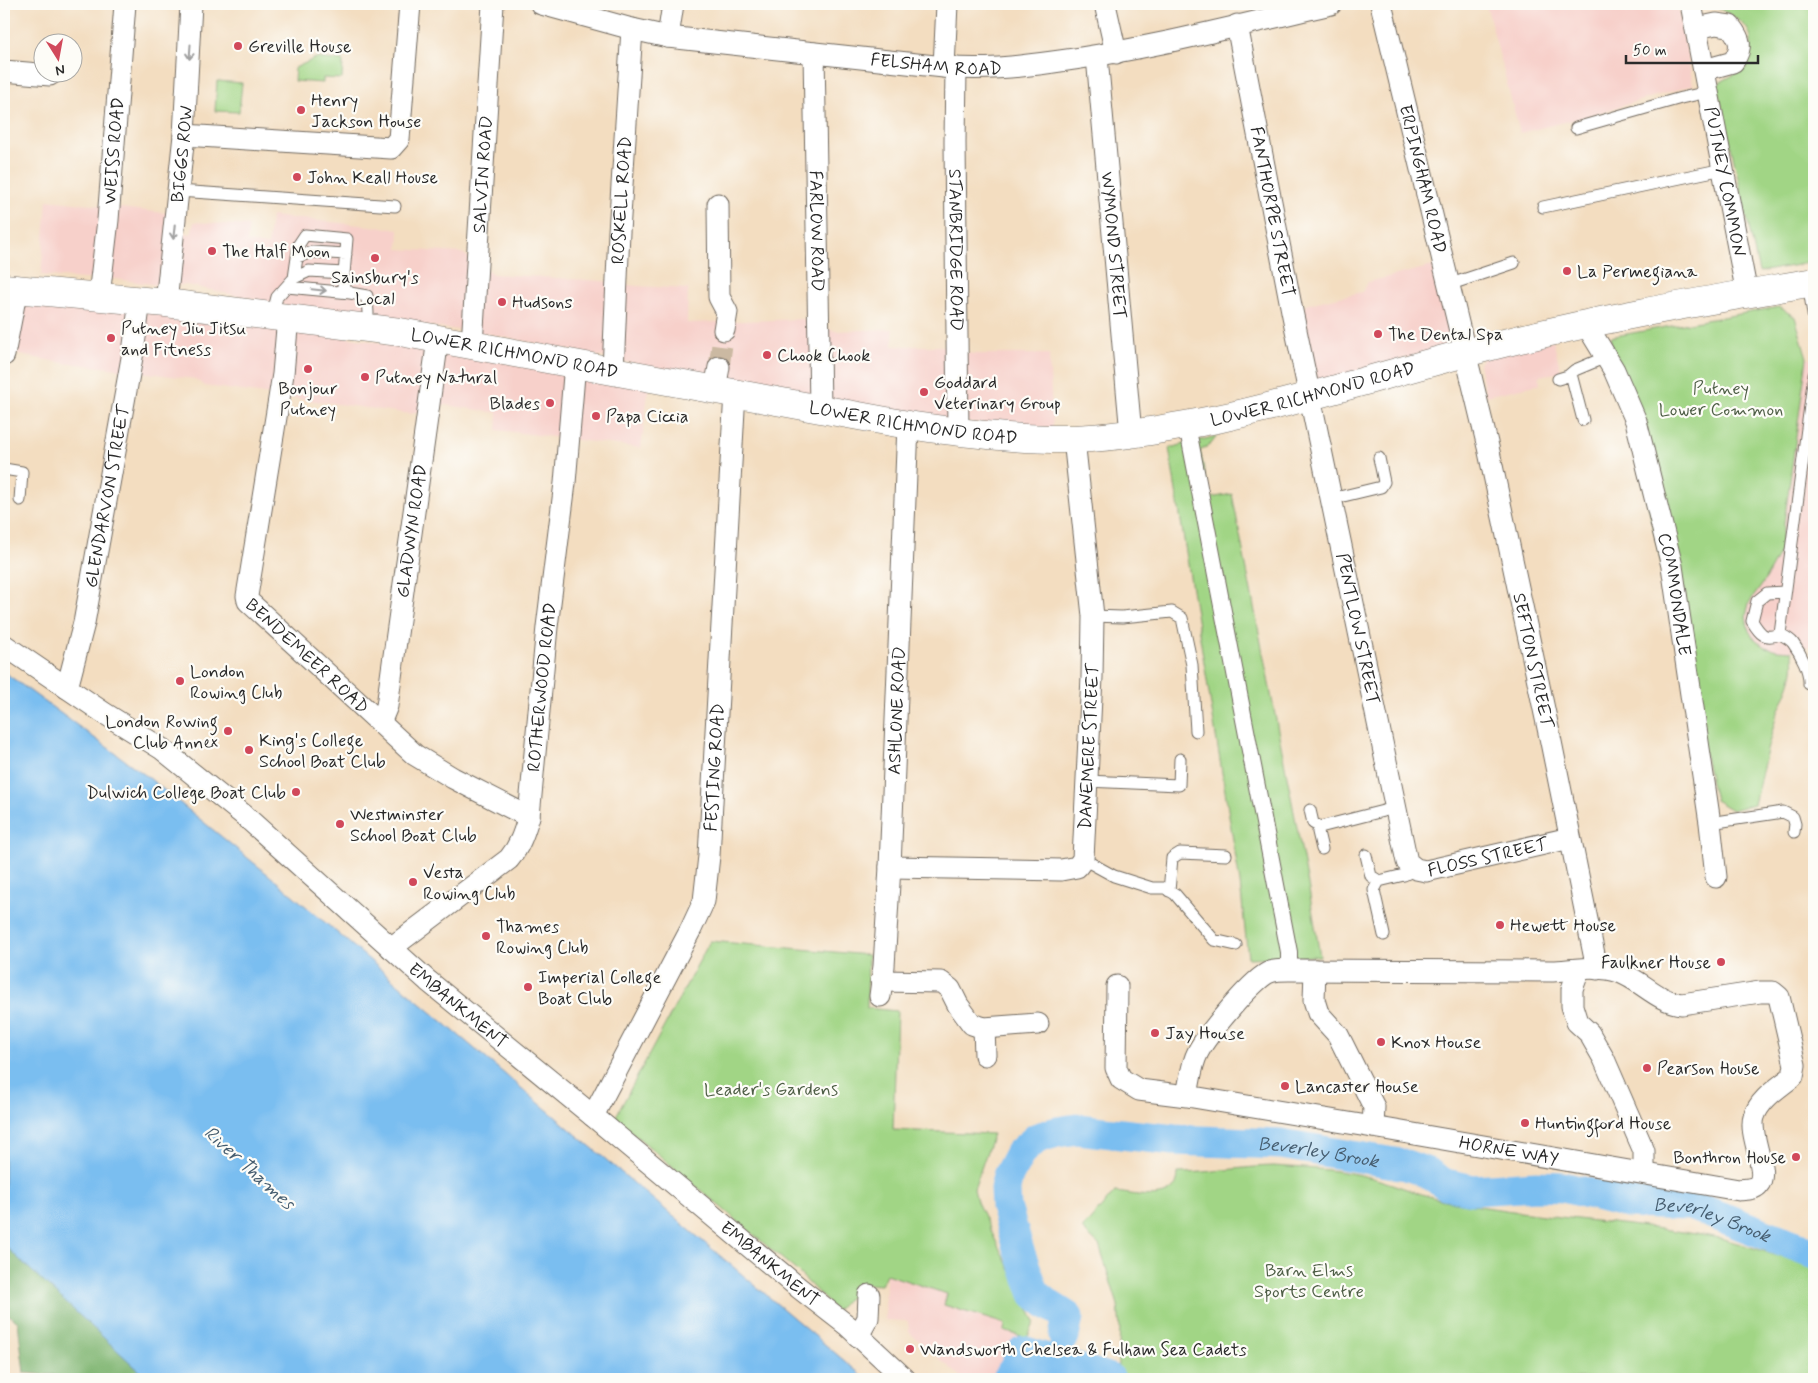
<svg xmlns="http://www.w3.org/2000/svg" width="1818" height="1383" font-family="Mynerve,sans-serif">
	<rect width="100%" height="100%" fill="#fdfcf7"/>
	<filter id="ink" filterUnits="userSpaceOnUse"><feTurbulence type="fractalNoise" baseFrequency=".02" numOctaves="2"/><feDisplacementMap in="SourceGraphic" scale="10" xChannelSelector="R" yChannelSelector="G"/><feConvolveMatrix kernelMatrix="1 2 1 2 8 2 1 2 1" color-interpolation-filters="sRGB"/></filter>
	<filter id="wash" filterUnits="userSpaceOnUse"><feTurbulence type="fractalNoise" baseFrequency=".0096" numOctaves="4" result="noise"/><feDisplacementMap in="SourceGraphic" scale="20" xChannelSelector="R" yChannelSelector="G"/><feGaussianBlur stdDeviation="1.12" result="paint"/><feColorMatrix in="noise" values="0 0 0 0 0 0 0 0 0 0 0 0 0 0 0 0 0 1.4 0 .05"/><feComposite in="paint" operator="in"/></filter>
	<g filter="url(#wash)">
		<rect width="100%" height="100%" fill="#f3ddc0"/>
		<path fill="#f7d0ca" d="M1486 4H1678L1693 85 1577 119 1520 133Z
			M47 200 184 215 181 233 191 234 194 222 249 226 247 242 268 245 271 216 399 229 398 249 462 253 493 274 602 281 636 286 688 289 687 323 802 319 835 331 893 329V346H942L974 354H1049L1053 429 943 420 627 362 489 334 296 308 187 285H158L116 279H84L41 275Z
			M1433 266 1451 340 1448 347 1317 382 1302 310 1308 304 1362 292 1368 282Z
			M4 296 262 324 649 385 641 448 497 430 498 413 446 405 411 414 205 386 195 379 70 363 69 364 20 355 4 339Z
			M1553 340 1561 372 1539 376 1540 384 1486 396 1479 364 1482 359Z
			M1807 358 1814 359V645L1792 651 1777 650 1766 647 1756 641 1749 631 1746 616 1749 603 1762 585 1780 552Z
			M886 1273 948 1294 944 1305 1005 1324 1004 1331 1027 1338 1005 1379H963L909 1332 908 1321 885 1320Z"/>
		<path fill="#a1d585" stroke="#668058" d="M1710 4H1814V262L1759 272 1717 84 1746 68C1761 26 1742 21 1710 4Z
			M316 58 343 61 342 79 323 78V83L294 81 295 68Z
			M217 81 242 83 239 112 215 111Z
			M1779 307 1795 317 1807 358 1780 552 1762 585 1749 603 1746 616 1749 631 1756 641 1766 647 1777 650 1792 651C1799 678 1780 700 1774 725 1766 751 1761 778 1754 804L1732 810 1715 800 1610 337Z
			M1217 436 1211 444 1200 451 1210 498 1232 494 1308 884 1320 956 1248 958 1240 883 1169 448Z
			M710 941 868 955 867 1008 897 1011 893 1130 993 1134 974 1189 977 1202 1035 1322 1027 1338 1004 1331 1005 1324 944 1305 947 1294 886 1274 881 1285 863 1284 836 1311 798 1272 615 1118Z
			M1273 1166C1302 1168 1332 1169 1360 1175 1389 1181 1415 1194 1444 1200 1527 1216 1612 1221 1696 1234L1720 1238 1814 1266V1379H1117L1120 1329 1118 1305 1099 1245 1082 1229 1115 1192C1137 1194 1178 1206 1178 1173 1210 1173 1241 1167 1273 1166Z"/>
		<path fill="#80b672" stroke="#56704e" d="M4 1236 160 1379H65L53 1375 24 1373 18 1322 4 1311Z"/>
		<path fill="#7abef0" stroke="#52748e" d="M4 672 148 777 270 876 866 1379H148L4 1245Z
			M1023 1351 1110 1379H1008Z"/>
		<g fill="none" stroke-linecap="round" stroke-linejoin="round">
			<g stroke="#7abef0" stroke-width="31">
				<path id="s1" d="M1064 1336 1068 1317 1046 1303 1035 1294 1019 1251 1006 1207 1005 1189 1008 1176 1020 1153 1037 1138 1057 1132 1077 1129 1174 1140 1281 1144 1406 1165 1428 1173 1445 1184 1473 1190 1536 1186 1563 1187 1627 1203 1690 1205 1814 1253"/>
				<path d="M1008 1379 1023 1351 1110 1379"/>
			</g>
		</g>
	</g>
	<g filter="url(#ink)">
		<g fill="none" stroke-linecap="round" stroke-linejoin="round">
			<path stroke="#cbb9a2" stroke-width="21" stroke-dasharray="21 11" stroke-linecap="butt" d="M719 367 724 330"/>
			<g stroke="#71695f" stroke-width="13">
				<path id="service" d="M1576 128 1681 98 1708 92
					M178 191 395 206
					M1543 207 1723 169
					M297 257 312 252 346 254
					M294 278 309 271 344 273
					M1808 283 1814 320
					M1448 285 1514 263
					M287 287 350 293
					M272 316 277 297 294 278 299 244 305 235 347 239 343 286 350 293 367 296 368 313 367 328
					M1571 374 1583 420
					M1558 379 1568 376 1575 370 1606 357
					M4 469 22 472 20 500
					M1331 499 1381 487 1384 482 1379 458
					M1784 592 1767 593 1757 601 1752 621C1760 634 1764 640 1780 634 1784 636 1790 639 1793 643 1801 654 1810 671 1809 684
					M1093 616 1122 617 1172 612 1182 618 1192 665 1196 731
					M1780 634 1814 375
					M1086 781 1179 785 1180 759
					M1310 810 1313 823 1320 827 1395 808
					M1710 823 1783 812 1793 817 1795 824 1794 832
					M1320 827 1318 832 1322 849
					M1366 855 1371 876 1379 881
					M1083 859 1114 876 1152 888H1165L1175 894 1214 940 1236 945
					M1169 891 1172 858 1180 853 1226 855
					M1384 935 1374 890 1379 881 1404 875 1416 869"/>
			</g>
			<g stroke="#71695f" stroke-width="18">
				<path id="pedestrian" d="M1187 425 1289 952V970"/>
			</g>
			<g stroke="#71695f" stroke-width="23">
				<g id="minor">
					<path id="s2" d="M541 4 632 29 668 37 944 67C980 71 1017 67 1053 62 1147 50 1239 25 1331 4"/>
					<path d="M1105 4 1116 53"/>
					<path id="s3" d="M1381 4 1488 447 1551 742 1597 969"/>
					<path id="s4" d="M1691 4 1747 294"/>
					<path id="s5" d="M1237 25 1292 311 1407 862 1416 869 1426 871 1570 838"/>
					<path d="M1697 28 1716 24 1730 26C1741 40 1743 47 1733 62L1704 70"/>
					<path d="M668 37 673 4"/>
					<path id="s6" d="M814 53 820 407"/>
					<path id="s7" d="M1097 57 1131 434"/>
					<path d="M944 67 947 4"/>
					<path id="s8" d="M956 68 955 142 958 432"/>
					<path d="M4 71 50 75"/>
					<path d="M184 135 391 148 399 139 410 4"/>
					<path d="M718 204 719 297 727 312 724 330"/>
					<path id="s9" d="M99 296 108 220 125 4"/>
					<path id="s10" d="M166 303 184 135 191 4"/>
					<path id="s11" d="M288 317 283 374 247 596 248 601 415 755 453 778 521 813 529 816"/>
					<path id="s12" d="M1589 325 1592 334 1614 370 1636 421 1672 566 1710 823 1716 877"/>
					<path id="s13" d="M472 345 493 4"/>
					<path d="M4 355 17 288"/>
					<path id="s14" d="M613 371 619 232 632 29"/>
					<path d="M715 389 719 367"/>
					<path id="s15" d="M4 645 104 713 162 749 245 816 428 981 593 1116 799 1288 848 1326 905 1379"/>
					<path id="s16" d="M67 688 84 623 133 352 140 301"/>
					<path id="s17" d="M380 723 387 706 438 339"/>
					<path id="s18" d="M890 867 1061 870 1077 867 1083 859 1092 677 1093 616 1074 439"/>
					<path id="s19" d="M391 948 509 859C520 846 524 832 529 816L547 627 565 483 575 363"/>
					<path d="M1315 970 1314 1000 1318 1013 1338 1035 1374 1107 1373 1127"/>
					<path d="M1579 970 1572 989V1006L1577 1022 1589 1033 1604 1059 1644 1151V1173"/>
					<path d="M881 981 941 982 950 989 958 1005 972 1024 984 1028 1038 1024"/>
					<path id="s20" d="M1117 986 1116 1068 1121 1079 1139 1090 1187 1096 1373 1127 1739 1190C1745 1189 1753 1190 1758 1185 1770 1172 1748 1135 1754 1117 1759 1099 1780 1087 1793 1076L1795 1065 1779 997 1773 992H1760L1682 1004C1658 1002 1641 980 1619 972 1600 965 1573 970 1553 971L1289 970C1283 970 1275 970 1270 972 1254 977 1206 1036 1198 1052 1191 1065 1190 1081 1187 1096"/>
					<path id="s21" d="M880 996 884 966 890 867 908 425"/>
					<path d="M984 1028 985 1055"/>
					<path id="s22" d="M593 1116 691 929 704 901 709 856 735 392"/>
					<path d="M858 1336 868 1318 869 1295"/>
				</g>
			</g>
			<g stroke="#71695f" stroke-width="29">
				<g id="secondary">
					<path id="s23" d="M4 288 166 303 400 332 908 425C963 433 1019 440 1074 439 1123 437 1170 428 1217 419 1314 398 1408 367 1504 343 1606 317 1711 300 1814 282"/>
				</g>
			</g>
			<use href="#service" stroke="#fff" stroke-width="11"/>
			<use href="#pedestrian" stroke="#fff" stroke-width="16"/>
			<use href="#minor" stroke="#fff" stroke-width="21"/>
			<use href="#secondary" stroke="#fff" stroke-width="28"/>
		</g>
		<defs><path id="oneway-shaft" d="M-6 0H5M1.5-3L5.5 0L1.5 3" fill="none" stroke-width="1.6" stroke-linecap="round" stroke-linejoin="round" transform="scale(1.25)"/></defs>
		<g stroke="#a0a0a0">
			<use href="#oneway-shaft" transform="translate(190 52) rotate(94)"/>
			<use href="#oneway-shaft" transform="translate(174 232) rotate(96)"/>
			<use href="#oneway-shaft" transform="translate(319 290) rotate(6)"/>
		</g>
	</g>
	<g fill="#d1495b" stroke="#fdfcf7" stroke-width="2">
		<circle cx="238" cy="46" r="5"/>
		<circle cx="301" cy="110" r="5"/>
		<circle cx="297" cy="177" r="5"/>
		<circle cx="212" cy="251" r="5"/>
		<circle cx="375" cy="258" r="5"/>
		<circle cx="1567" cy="271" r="5"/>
		<circle cx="502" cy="302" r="5"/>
		<circle cx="1378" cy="334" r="5"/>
		<circle cx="111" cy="338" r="5"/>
		<circle cx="767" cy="355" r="5"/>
		<circle cx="308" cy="369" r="5"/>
		<circle cx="365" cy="377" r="5"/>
		<circle cx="924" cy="392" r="5"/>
		<circle cx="550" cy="403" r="5"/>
		<circle cx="596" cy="416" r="5"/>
		<circle cx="180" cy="681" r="5"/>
		<circle cx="228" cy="731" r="5"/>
		<circle cx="249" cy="750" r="5"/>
		<circle cx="296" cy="792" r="5"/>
		<circle cx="340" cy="824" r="5"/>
		<circle cx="413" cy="882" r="5"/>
		<circle cx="1500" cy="925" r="5"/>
		<circle cx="486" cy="936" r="5"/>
		<circle cx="1721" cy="962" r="5"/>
		<circle cx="528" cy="987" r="5"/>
		<circle cx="1155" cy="1033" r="5"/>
		<circle cx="1381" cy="1042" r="5"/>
		<circle cx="1647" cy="1068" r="5"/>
		<circle cx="1285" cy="1086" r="5"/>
		<circle cx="1525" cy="1123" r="5"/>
		<circle cx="1796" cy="1157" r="5"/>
		<circle cx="910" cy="1349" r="5"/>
	</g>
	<g text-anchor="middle" stroke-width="4.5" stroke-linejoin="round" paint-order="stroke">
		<g font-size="18" fill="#2b2b2b" stroke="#fdfcf7" text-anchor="start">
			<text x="248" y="52">Greville House</text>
			<text x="311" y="106">Henry<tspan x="311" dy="21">Jackson House</tspan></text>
			<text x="307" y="183">John Keall House</text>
			<text x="222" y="257">The Half Moon</text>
			<text x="1577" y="277">La Permegiana</text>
			<text x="375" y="283" text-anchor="middle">Sainsbury's<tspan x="375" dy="21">Local</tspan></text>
			<text x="512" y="308">Hudsons</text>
			<text x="121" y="334">Putney Jiu Jitsu<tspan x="121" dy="21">and Fitness</tspan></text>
			<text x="1388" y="340">The Dental Spa</text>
			<text x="777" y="361">Chook Chook</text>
			<text x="375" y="383">Putney Natural</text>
			<text x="934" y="388">Goddard<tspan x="934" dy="21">Veterinary Group</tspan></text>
			<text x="308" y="394" text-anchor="middle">Bonjour<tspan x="308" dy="21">Putney</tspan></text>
			<text x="540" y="409" text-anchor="end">Blades</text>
			<text x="606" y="422">Papa Ciccia</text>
			<text x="190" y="677">London<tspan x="190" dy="21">Rowing Club</tspan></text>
			<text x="218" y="727" text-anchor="end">London Rowing<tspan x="218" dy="21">Club Annex</tspan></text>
			<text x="259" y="746">King's College<tspan x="259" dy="21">School Boat Club</tspan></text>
			<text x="286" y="798" text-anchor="end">Dulwich College Boat Club</text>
			<text x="350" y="820">Westminster<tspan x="350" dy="21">School Boat Club</tspan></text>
			<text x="423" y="878">Vesta<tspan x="423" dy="21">Rowing Club</tspan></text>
			<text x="1510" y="931">Hewett House</text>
			<text x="496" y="932">Thames<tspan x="496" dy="21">Rowing Club</tspan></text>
			<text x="1711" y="968" text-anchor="end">Faulkner House</text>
			<text x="538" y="983">Imperial College<tspan x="538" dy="21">Boat Club</tspan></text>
			<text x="1165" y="1039">Jay House</text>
			<text x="1391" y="1048">Knox House</text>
			<text x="1657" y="1074">Pearson House</text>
			<text x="1295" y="1092">Lancaster House</text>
			<text x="1535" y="1129">Huntingford House</text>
			<text x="1786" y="1163" text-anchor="end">Bonthron House</text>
			<text x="920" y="1355">Wandsworth Chelsea &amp; Fulham Sea Cadets</text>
		</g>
		<g font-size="18" fill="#2b2b2b" stroke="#fdfcf7">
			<text dy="6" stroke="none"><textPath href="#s2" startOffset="401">FELSHAM ROAD</textPath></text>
			<text dy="6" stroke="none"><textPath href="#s9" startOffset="146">WEISS ROAD</textPath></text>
			<text dy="6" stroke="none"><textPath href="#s10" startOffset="150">BIGGS ROW</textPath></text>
			<text dy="6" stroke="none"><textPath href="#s13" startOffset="171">SALVIN ROAD</textPath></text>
			<text dy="6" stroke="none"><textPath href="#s3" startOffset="180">ERPINGHAM ROAD</textPath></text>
			<text dy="6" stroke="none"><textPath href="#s4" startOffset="181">PUTNEY COMMON</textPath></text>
			<text dy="6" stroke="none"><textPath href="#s14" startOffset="171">ROSKELL ROAD</textPath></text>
			<text dy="6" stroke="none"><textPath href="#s5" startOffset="190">FANTHORPE STREET</textPath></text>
			<text dy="6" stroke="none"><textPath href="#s6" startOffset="178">FARLOW ROAD</textPath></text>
			<text dy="6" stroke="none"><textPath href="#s7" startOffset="189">WYMOND STREET</textPath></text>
			<text dy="6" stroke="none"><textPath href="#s8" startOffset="182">STANBRIDGE ROAD</textPath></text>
			<text dy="6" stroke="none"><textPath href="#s23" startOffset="515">LOWER RICHMOND ROAD</textPath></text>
			<text dy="6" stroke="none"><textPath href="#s23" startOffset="1325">LOWER RICHMOND ROAD</textPath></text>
			<text dy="6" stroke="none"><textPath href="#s23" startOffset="920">LOWER RICHMOND ROAD</textPath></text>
			<text dy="6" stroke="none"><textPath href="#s16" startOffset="196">GLENDARVON STREET</textPath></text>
			<text dy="6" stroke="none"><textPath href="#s17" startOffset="195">GLADWYN ROAD</textPath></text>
			<text dy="6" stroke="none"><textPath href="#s12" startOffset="285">COMMONDALE</textPath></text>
			<text dy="6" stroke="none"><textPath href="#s5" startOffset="616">PENTLOW STREET</textPath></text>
			<text dy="6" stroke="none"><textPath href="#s11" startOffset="368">BENDEMEER ROAD</textPath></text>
			<text dy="6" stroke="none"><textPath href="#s3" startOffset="674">SEFTON STREET</textPath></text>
			<text dy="6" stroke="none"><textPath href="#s19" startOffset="325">ROTHERWOOD ROAD</textPath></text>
			<text dy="6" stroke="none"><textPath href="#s21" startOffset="286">ASHLONE ROAD</textPath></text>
			<text dy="6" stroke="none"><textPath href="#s18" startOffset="310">DANEMERE STREET</textPath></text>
			<text dy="6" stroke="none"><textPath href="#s22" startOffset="376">FESTING ROAD</textPath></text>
			<text dy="6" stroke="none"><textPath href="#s5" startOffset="939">FLOSS STREET</textPath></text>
			<text dy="6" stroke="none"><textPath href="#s15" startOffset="581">EMBANKMENT</textPath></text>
			<text dy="6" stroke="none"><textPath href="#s20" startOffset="490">HORNE WAY</textPath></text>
			<text dy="6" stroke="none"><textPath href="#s15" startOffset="986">EMBANKMENT</textPath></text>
		</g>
		<g font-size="18" fill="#4e5e46" stroke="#fdfcf7">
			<text x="1721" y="394">Putney<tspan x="1721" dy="21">Lower Common</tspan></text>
			<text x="771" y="1095">Leader's Gardens</text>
			<text x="1309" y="1276">Barn Elms<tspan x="1309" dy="21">Sports Centre</tspan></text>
		</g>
		<g font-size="19" font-style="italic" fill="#475e70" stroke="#fdfcf7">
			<text dy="7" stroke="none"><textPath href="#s1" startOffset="515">Beverley Brook</textPath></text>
			<text transform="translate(250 1167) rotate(42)" y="7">River Thames</text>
			<text dy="7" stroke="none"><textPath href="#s1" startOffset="920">Beverley Brook</textPath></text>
		</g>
	</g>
	<rect width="1818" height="1383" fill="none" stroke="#fdfcf7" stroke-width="20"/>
	<g transform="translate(58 58) rotate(169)"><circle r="24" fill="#fdfcf7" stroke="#a9a8a5"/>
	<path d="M0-4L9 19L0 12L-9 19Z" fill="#d1495b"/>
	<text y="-8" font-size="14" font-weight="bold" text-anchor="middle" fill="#2b2b2b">N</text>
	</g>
	<path d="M1626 55v8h132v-8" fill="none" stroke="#2b2b2b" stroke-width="2.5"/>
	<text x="1633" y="55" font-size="15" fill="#2b2b2b" stroke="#fdfcf7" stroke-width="4" paint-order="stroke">50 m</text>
</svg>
